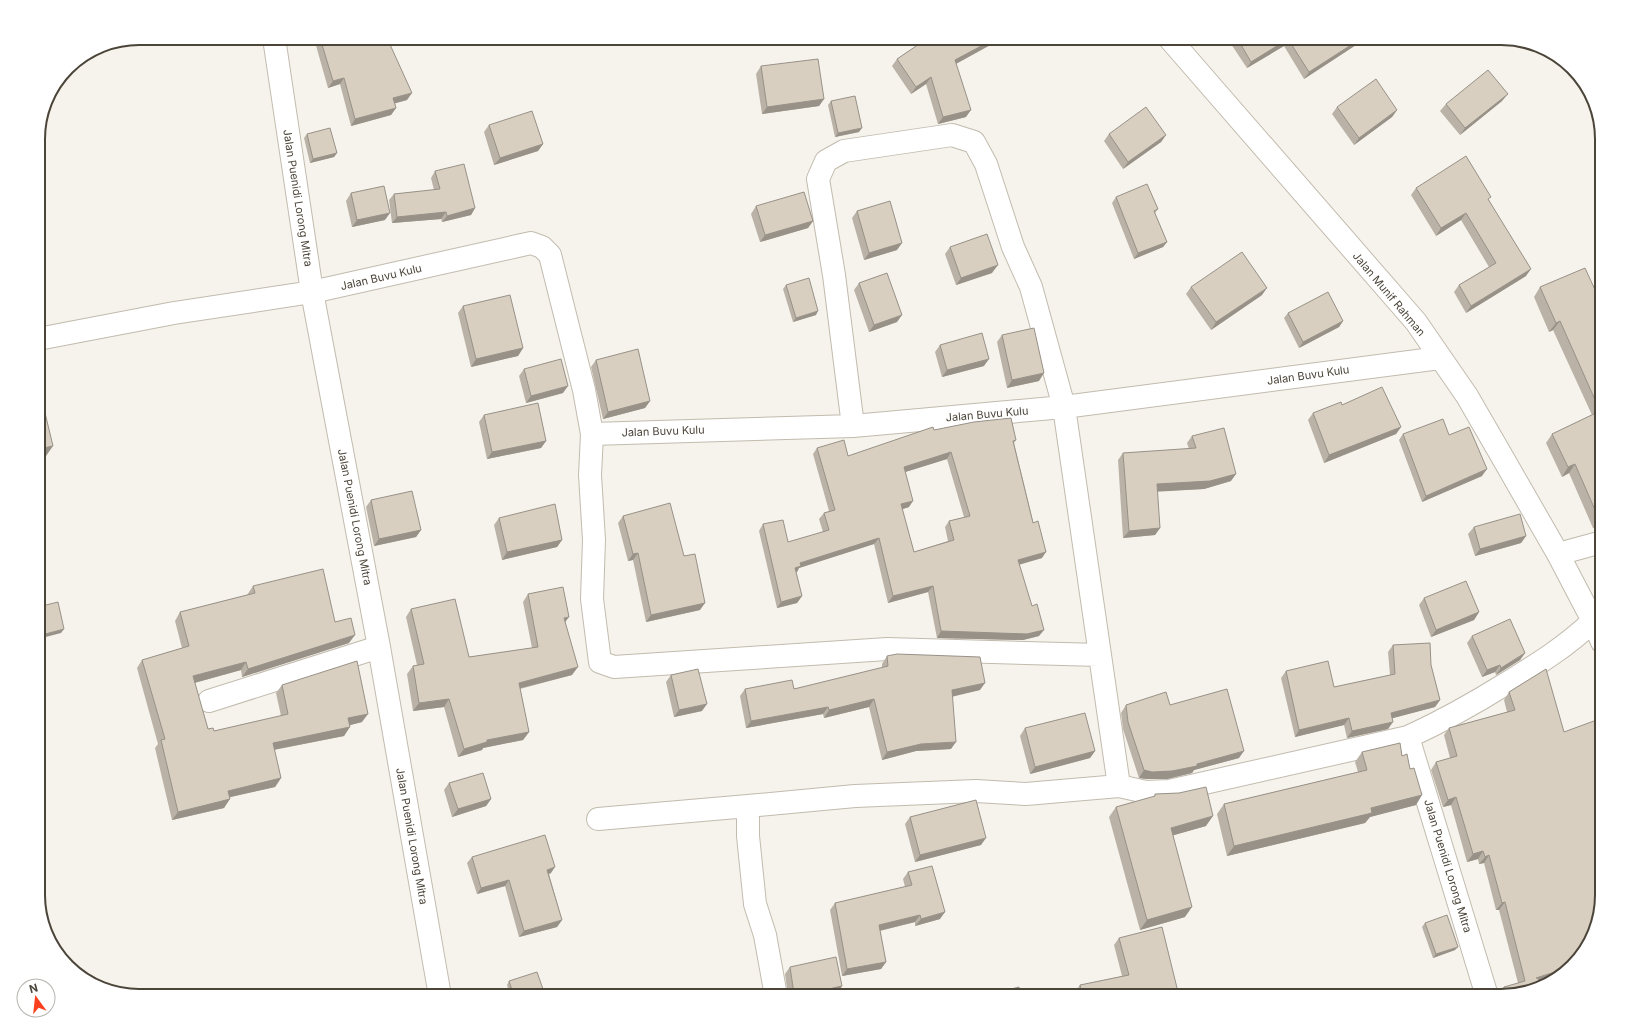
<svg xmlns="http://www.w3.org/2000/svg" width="1640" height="1034" font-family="Inter,sans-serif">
	<rect width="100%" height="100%" fill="#f6f3ec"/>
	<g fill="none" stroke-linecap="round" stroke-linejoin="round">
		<g stroke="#c2bbae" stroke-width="24">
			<path id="minor" d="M274 38 312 292 379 647 440 996
				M1169 38 1416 322 1467 396 1500 453 1558 554 1593 621 1602 642
				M38 339 174 313 312 292 531 243 542 247 550 255 584 390 592 434 853 426 1064 407 1440 358
				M853 426 834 275 818 179 826 161 844 151 952 135 974 142 986 164 1013 247 1031 287 1064 407 1119 786 1146 792 1169 791 1408 737C1443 721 1475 703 1507 683 1538 664 1567 646 1593 621
				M592 434 590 475 594 540 592 599 600 662 614 667 887 649 1100 655
				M1558 554 1602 542
				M209 701 379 647
				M1408 737 1487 996
				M598 819 748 806
				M776 996 765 935 755 904 748 836V806L855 796 976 791 1026 794 1119 786"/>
		</g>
		<use href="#minor" stroke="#fff" stroke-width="22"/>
	</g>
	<path fill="#bab2a6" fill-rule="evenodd" d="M315 38H387L407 100 395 103 396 108 391 115 351 126 340 84 328 88 315 42Z
		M922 38H1003L956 64 966 117 938 124 926 84 911 94 892 66 897 59 924 41Z
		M1231 38H1363L1359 43 1304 79 1284 46 1247 68 1229 41Z
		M761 66 824 99 819 106 762 114 756 74Z
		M831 101 859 132 835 137 828 105Z
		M1502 101 1460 135 1440 111 1446 104Z
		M1337 107 1397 110 1392 117 1354 145 1332 114Z
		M489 125 543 144 538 151 494 165 484 132Z
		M307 134 337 153 334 157 310 163 304 138Z
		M1109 134 1166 135 1161 142 1123 169 1104 141Z
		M435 171 475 208 471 215 442 222 441 219 392 223 389 200 394 194 434 190 431 178Z
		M1416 188 1489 200 1526 276 1466 313 1454 292 1459 285 1489 267 1461 220 1436 236 1411 195Z
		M351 193 385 220 352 227 346 201Z
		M1116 197 1158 209 1155 213 1167 242 1163 247 1134 259 1112 203Z
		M756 206 813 221 808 228 760 242 751 214Z
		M857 211 897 250 864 260 852 218Z
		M950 247 992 273 956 285 945 254Z
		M859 283 897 322 869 332 854 290Z
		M786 285 816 315 793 322 783 289Z
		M1191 287 1262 295 1211 330 1186 294Z
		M1540 287 1602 305V524L1593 528 1569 473 1562 477 1546 443 1552 434 1592 415 1553 330 1549 332 1534 297Z
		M463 306 523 348 518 356 471 367 458 313Z
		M1288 313 1343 321 1339 327 1299 348 1284 318Z
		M1002 335 1039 381 1007 388 997 342Z
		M940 345 984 366 942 377 935 352Z
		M596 360 650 401 645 408 603 419 591 367Z
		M524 369 563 393 526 403 519 376Z
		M1313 413 1401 427 1396 434 1324 463 1308 420Z
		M484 415 546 441 541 448 487 459 479 422Z
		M934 430 1016 440 1014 443 1042 558 1019 565 1039 636 1023 640 937 638 928 592 888 603 874 544 799 568 797 572H796L802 596 797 603 777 608 759 531 763 524 788 542 823 532 819 519 824 513 829 511 813 454 817 448 848 456ZM947 459 964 517 949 521 945 527 948 541 914 552 902 509 909 507 905 472Z
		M1403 434 1482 476 1422 502 1399 440Z
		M1192 436 1231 481 1204 489 1157 491 1160 528 1155 535 1123 538 1118 460 1123 453 1189 449 1187 443Z
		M371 500 421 530 416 537 374 546 366 507Z
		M623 516 684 556 700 610 646 622 633 560 628 561 618 523Z
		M499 518 562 540 557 547 502 560 494 525Z
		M1474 527 1526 536 1521 543 1475 556 1468 534Z
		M253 586 335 622 349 643 242 677 241 670 194 683 208 729 214 731 281 716 276 693 282 685 362 722 350 725 344 736 274 750 281 778 275 787 229 797 224 808 172 820 155 748 158 744 137 668 142 660 182 648 175 621 180 612 247 595Z
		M528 594 565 621 572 675 520 689 529 732 523 740 483 748 482 750 458 757 444 707 413 711 407 674 413 666 417 665 406 617 411 609 469 657 532 648 523 602Z
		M1424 598 1479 612 1474 620 1431 637 1419 605Z
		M1472 636 1525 653 1520 660 1496 675 1495 672 1482 677 1467 643Z
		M1393 645 1431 665 1440 700 1435 707 1392 718 1388 729 1347 738 1344 725 1295 737 1281 678 1286 671 1334 687 1390 675 1388 652Z
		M887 656 980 690 952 696 951 749 916 751 882 760 869 707 824 718 823 714 746 728 740 696 745 689H794L882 668V664Z
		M1546 669 1540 983V985L1501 996H1499V994L1504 987 1518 983 1499 910H1496L1484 863 1479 864 1478 859 1467 862 1451 805 1443 807 1431 770 1436 762 1450 758 1444 735 1449 728 1507 712 1504 700 1509 692Z
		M671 675 702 711 674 717 666 682Z
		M1126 705H1170L1239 758 1194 770 1192 773 1167 779H1147L1139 778 1123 729 1121 713Z
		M1025 728 1095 751 1090 758 1030 774 1020 736Z
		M1362 752 1402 756 1416 805 1370 817 1365 823 1227 856 1217 814 1224 804 1358 772 1355 762Z
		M449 783 491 799 486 806 452 817 444 790Z
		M1155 794 1206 826 1173 835 1185 917 1140 930 1109 817 1116 807 1154 797Z
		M910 817 981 845 915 862 905 824Z
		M472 857 551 873 549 874 562 920 557 927 519 937 505 886 477 894 467 863Z
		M908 872 940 919 915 926V922L880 931 886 962 881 969 842 976 830 910 835 903 905 887 903 879Z
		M1425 923 1455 950 1433 958 1422 927Z
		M1119 938 1179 996H1075V992L1080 985 1122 976 1114 945Z
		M790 967 842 986 837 994 826 996H788L785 974Z
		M509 981 541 996H510L507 985Z"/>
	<path fill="#979187" d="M996 38H1003L950 67 955 60Z
		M1362 38H1363L1359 43 1304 79 1309 72Z
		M1288 39 1284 46 1247 68 1251 62Z
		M931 77 926 84 911 94 916 87Z
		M344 78 340 84 328 88 333 81Z
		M412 93 407 100 389 105 393 98Z
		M1508 94 1502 101 1460 135 1465 128Z
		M824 99 819 106 762 114 767 107Z
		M396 108 391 115 351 126 355 119Z
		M971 110 966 117 938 124 943 117Z
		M1397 110 1392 117 1354 145 1359 138Z
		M862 128 859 132 835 137 838 133Z
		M1166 135 1161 142 1123 169 1128 162Z
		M543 144 538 151 494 165 500 158Z
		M337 153 334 157 310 163 313 159Z
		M475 208 471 215 442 222 447 216Z
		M446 212 441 219 392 223 397 217Z
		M390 213 385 220 352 227 357 220Z
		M1466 213 1461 220 1436 236 1441 228Z
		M813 221 808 228 760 242 765 235Z
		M1167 242 1163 247 1134 259 1138 253Z
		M902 243 897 250 864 260 869 253Z
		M998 265 992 273 956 285 961 278Z
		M1531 269 1526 276 1466 313 1471 306Z
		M1267 288 1262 295 1211 330 1216 322Z
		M818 311 816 315 793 322 796 318Z
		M902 315 897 322 869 332 874 325Z
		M1343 321 1339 327 1299 348 1303 342Z
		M1560 321 1553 330 1549 332 1556 323Z
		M523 348 518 356 471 367 476 359Z
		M989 359 984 366 942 377 947 370Z
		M1044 373 1039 381 1007 388 1012 380Z
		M568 386 563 393 526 403 531 396Z
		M650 401 645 408 603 419 608 412Z
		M1401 427 1396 434 1324 463 1329 455Z
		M546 441 541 448 487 459 492 452Z
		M53 446 46 456 38 458V449Z
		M951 452 947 459 899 474 904 467Z
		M1575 464 1569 473 1562 477 1568 467Z
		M1487 469 1482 476 1422 502 1426 496Z
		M1236 474 1231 481 1204 489 1152 492 1157 484Z
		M913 501 909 507 897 511 901 504Z
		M1602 518V524L1593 528 1599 519Z
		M1160 528 1155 535 1123 538 1129 531Z
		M421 530 416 537 374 546 379 539Z
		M1526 536 1521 543 1475 556 1480 549Z
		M879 538 874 544 799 568 797 572 790 574 795 568 800 563Z
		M562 540 557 547 502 560 507 552Z
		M1046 552 1042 558 1013 566 1018 560Z
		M638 553 633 560 628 561 633 554Z
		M933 586 928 592 888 603 893 596Z
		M802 596 797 603 777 608 781 602Z
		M705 603 700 610 646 622 651 615Z
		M1479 612 1474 620 1431 637 1436 630Z
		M569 617 563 625 564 618Z
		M64 629 61 633 38 639V636Z
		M1044 630 1039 636 1023 640 937 638 941 631Z
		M355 635 349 643 242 677 248 669Z
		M1525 653 1520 660 1496 675 1501 668Z
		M246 662 241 670 187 685 193 676Z
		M1500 665 1495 672 1482 677 1487 670Z
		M578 667 572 675 513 690 519 683Z
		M985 683 980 690 947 698 952 690Z
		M449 699 444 707 413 711 419 703Z
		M874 699 869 707 824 718 829 710Z
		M1440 700 1435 707 1386 720 1391 713Z
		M707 704 702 711 674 717 679 710Z
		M828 707 823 714 746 728 751 721Z
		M368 714 362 722 343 727 348 718Z
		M1349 718 1344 725 1295 737 1299 730Z
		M1393 722 1388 729 1347 738 1352 731Z
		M350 727 344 736 267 751 273 743Z
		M529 732 523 740 483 748 482 750 458 757 464 749 487 740Z
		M956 742 951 749 916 751 882 760 887 752 921 744Z
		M1095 751 1090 758 1030 774 1035 767Z
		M1244 751 1239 758 1194 770 1192 773 1167 779H1147L1139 778 1144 770 1197 764Z
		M281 778 275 787 222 799 228 791Z
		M1422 795 1416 805 1370 817 1365 823 1227 856 1234 846 1371 808Z
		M1456 797 1451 805 1443 807 1448 800Z
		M230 799 224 808 172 820 178 812Z
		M491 799 486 806 452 817 458 809Z
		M1213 816 1206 826 1164 838 1171 828Z
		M986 838 981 845 915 862 920 855Z
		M1483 851 1478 859 1467 862 1473 854Z
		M1489 855 1484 863 1479 864 1485 857Z
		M555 867 551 873 543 876 547 870Z
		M509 880 505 886 477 894 481 888Z
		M1505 902 1499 910H1496L1502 903Z
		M1192 907 1185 917 1140 930 1147 920Z
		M945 912 940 919 915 926 921 919Z
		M920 915 915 922 874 932 879 925Z
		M562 920 557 927 519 937 524 931Z
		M1458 947 1455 950 1433 958 1436 954Z
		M886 962 881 969 842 976 847 969Z
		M1567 968 1557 977 1531 986 1536 978Z
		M842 986 837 994 826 996H798Z
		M544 992 540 996H531Z"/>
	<path fill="#d8cfc1" stroke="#979187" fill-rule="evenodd" d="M320 38H387L412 93 393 98 396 108 355 119 344 78 333 81Z
		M928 38H996L955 60 971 110 943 117 931 77 916 87 897 59Z
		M1237 38H1362L1309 72 1288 39 1251 62Z
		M818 59 824 99 767 107 761 66Z
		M1488 70 1508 94 1465 128 1446 104Z
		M1376 79 1397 110 1359 138 1337 107Z
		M855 96 862 128 838 133 831 101Z
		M1146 107 1166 135 1128 162 1109 134Z
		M532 111 543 144 500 158 489 125Z
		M330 128 337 153 313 159 307 134Z
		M1466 156 1491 197 1488 199 1531 269 1471 306 1459 285 1496 263 1466 213 1441 228 1416 188Z
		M464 164 475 208 447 216 446 212 397 217 394 194 440 189 435 171Z
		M1147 184 1158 209 1154 211 1167 242 1138 253 1116 197Z
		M384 186 390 213 357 220 351 193Z
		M804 192 813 221 765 235 756 206Z
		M890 201 902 243 869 253 857 211Z
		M987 234 998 265 961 278 950 247Z
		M1242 252 1267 288 1216 322 1191 287Z
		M1585 268 1602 305V518L1599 519 1575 464 1568 467 1552 434 1600 411 1560 321 1556 323 1540 287Z
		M887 273 902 315 874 325 859 283Z
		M809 278 818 311 796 318 786 285Z
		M1328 292 1343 321 1303 342 1288 313Z
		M510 295 523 348 476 359 463 306Z
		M1034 328 1044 373 1012 380 1002 335Z
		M982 333 989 359 947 370 940 345Z
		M638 349 650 401 608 412 596 360Z
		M561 359 568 386 531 396 524 369Z
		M38 384 53 446 38 449Z
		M1382 387 1401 427 1329 455 1313 413 1341 402 1342 405Z
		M538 403 546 441 492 452 484 415Z
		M1011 418 1016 440 1013 441 1033 523 1038 521 1046 552 1018 560 1032 606 1037 604 1044 630 1027 634 941 631 933 586 893 596 879 538 800 563 801 566 795 568 802 596 781 602 763 524 783 520 788 542 829 530 824 513 835 510 817 448 844 440 848 456 933 427 934 430 974 422ZM951 452 970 516 949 521 954 540 914 552 901 504 913 501 904 467Z
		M1443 419 1449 435 1469 427 1487 469 1426 496 1403 434Z
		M1224 428 1236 474 1210 481 1157 484 1160 528 1129 531 1123 453 1196 448 1192 436Z
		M412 491 421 530 379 539 371 500Z
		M670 503 684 556 695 554 705 603 651 615 638 553 633 554 623 516Z
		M555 504 562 540 507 552 499 518Z
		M1520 514 1526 536 1480 549 1474 527Z
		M323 569 335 622 351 618 355 635 248 669 246 662 193 676 208 729 213 728 214 731 288 714 282 685 357 661 368 714 348 718 350 727 273 743 281 778 228 791 230 799 178 812 161 740 165 739 142 660 189 646 180 612 255 593 253 586Z
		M1466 581 1479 612 1436 630 1424 598Z
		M563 587 569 617 564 618 578 667 519 683 529 732 487 740V742L464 749 449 699 419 703 413 666 424 664 411 609 455 599 469 657 538 647 528 594Z
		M58 602 64 629 38 636V607Z
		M1510 619 1525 653 1501 668 1500 665 1487 670 1472 636Z
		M1430 643 1431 665 1440 700 1391 713 1393 722 1352 731 1349 718 1299 730 1286 671 1328 661 1334 687 1395 674 1393 645Z
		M897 654 980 657 985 683 952 690 956 742 921 744 887 752 874 699 829 710 828 707 751 721 745 689 792 680 794 689 888 666 887 656Z
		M698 669 707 704 679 710 671 675Z
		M1546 669 1564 732 1602 718V895L1585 951 1567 968 1536 978H1538L1540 985 1502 996 1504 987 1525 981 1505 902 1502 903 1489 855 1485 857 1483 851 1473 854 1456 797 1448 800 1436 762 1457 756 1449 728 1515 710 1509 692Z
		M1227 689 1244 751 1197 764V766L1172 771 1152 772 1144 770 1128 722 1126 705 1166 692 1170 705Z
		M1085 713 1095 751 1035 767 1025 728Z
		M1400 743 1402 756 1407 754 1410 769 1414 768 1422 795 1371 808 1372 813 1234 846 1224 804 1367 770 1362 752Z
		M483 773 491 799 458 809 449 783Z
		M1206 787 1213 816 1171 828 1192 907 1147 920 1116 807 1155 796V794L1179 793Z
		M976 800 986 838 920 855 910 817Z
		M545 835 555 867 547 870 562 920 524 931 509 880 481 888 472 857Z
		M932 866 945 912 921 919 920 915 879 925 886 962 847 969 835 903 912 885 908 872Z
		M1447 915 1458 947 1436 954 1425 923Z
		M1162 927 1179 996H1082L1080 985 1129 975 1119 938Z
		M836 957 842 986 798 996H793V987L790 967Z
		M537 972 544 992 531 996H514L509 981Z
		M1019 987 1021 996H984Z
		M1482 995 1484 996H1477Z"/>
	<g text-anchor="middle" stroke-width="3" stroke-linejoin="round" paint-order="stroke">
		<g font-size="11" fill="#4b4439" stroke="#fff">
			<text transform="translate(298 198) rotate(81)" y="4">Jalan Puenidi Lorong Mitra</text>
			<text transform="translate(381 277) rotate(-13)" y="4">Jalan Buvu Kulu</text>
			<text transform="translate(1389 294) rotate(50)" y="4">Jalan Munif Rahman</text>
			<text transform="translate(1308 375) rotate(-8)" y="4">Jalan Buvu Kulu</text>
			<text transform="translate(987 414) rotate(-5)" y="4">Jalan Buvu Kulu</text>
			<text transform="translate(663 431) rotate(-2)" y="4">Jalan Buvu Kulu</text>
			<text transform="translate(355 517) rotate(79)" y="4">Jalan Puenidi Lorong Mitra</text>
			<text transform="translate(412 836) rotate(80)" y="4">Jalan Puenidi Lorong Mitra</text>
			<text transform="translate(1448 866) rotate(73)" y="4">Jalan Puenidi Lorong Mitra</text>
		</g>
	</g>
	<path d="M0 0H1640V1034H0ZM139 45H1501A94 94 0 0 1 1595 139V895A94 94 0 0 1 1501 989H139A94 94 0 0 1 45 895V139A94 94 0 0 1 139 45Z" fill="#fff" fill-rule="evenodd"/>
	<path fill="none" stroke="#4b4439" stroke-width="2" d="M139 45H1501A94 94 0 0 1 1595 139V895A94 94 0 0 1 1501 989H139A94 94 0 0 1 45 895V139A94 94 0 0 1 139 45Z"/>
	<g transform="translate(36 998) rotate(345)"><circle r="19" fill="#ffffff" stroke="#b7b4b0"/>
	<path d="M0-3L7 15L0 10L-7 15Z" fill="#fc3f1d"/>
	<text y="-6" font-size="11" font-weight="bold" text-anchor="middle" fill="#4b4439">N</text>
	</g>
</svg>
